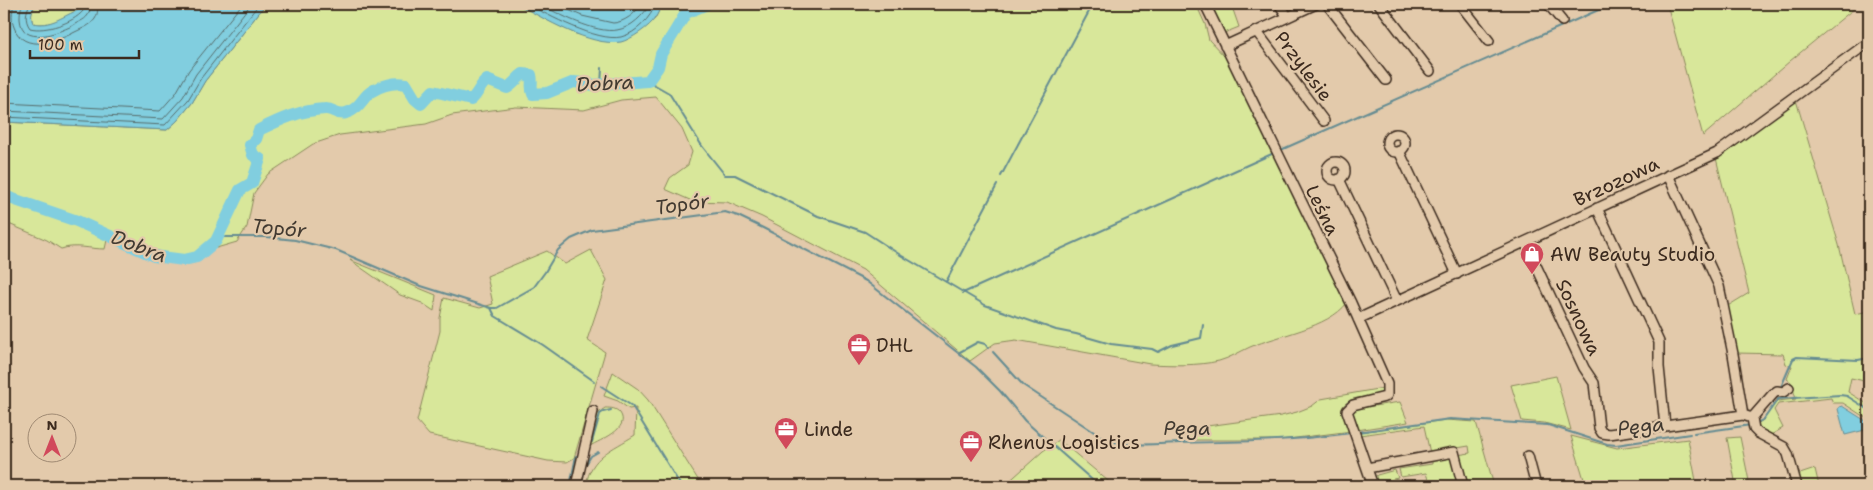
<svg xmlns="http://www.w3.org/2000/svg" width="1873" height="490" font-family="'Shantell Sans',sans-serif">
	<rect width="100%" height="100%" fill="#e3caab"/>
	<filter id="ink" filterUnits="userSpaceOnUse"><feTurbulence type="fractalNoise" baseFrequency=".02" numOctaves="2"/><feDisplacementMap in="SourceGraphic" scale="10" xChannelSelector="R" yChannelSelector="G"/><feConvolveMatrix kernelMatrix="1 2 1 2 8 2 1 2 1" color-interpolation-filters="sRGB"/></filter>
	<g filter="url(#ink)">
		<path fill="#d8e79a" stroke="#8a885c" d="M36 4H78L79 9C66 18 48 27 33 23 30 15 32 11 36 4Z
			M266 4H517L576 34 612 42 655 19 662 4H1196L1205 24 1209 40 1227 59 1257 118 1347 303C1328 328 1278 335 1250 347 1239 352 1230 358 1219 361 1197 366 1172 365 1150 364L1016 340 995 343 970 361 863 270 762 217 727 202 692 201 665 189 670 178 688 165 692 152 682 129 656 97 621 100 584 110 516 107 452 115 426 124 340 135 313 144 268 174 254 193 247 227 237 242 213 249H204L195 253 179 256 146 248 86 220 84 229 107 240 105 249C90 249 75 244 61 249L47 240 4 222V122L167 130 177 121 192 103 205 81Z
			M1211 4H1231L1239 27 1224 33Z
			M1667 4H1863L1856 7 1790 61 1703 136Z
			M1796 100 1839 245 1855 314 1869 311V382L1851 378 1848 392 1869 405V420L1843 403H1833L1831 398 1778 404 1774 410 1783 428 1769 436 1759 430 1756 425 1763 420 1777 401 1796 399 1791 382 1787 379 1792 366 1786 364 1783 354 1736 353 1726 307 1749 293 1716 158 1679 176V175Z
			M591 250 607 280 587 340 605 352 574 458 567 462 548 461 429 435 417 421 440 331V318L444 298 480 308 493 304 487 276 547 251 565 264Z
			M350 260 436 295 434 311 422 303 400 295Z
			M613 372 638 389 648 400 702 486H586C590 456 612 450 635 435L636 408 629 409 618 401 604 396Z
			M1556 376 1571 430 1544 423 1522 421 1511 385Z
			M1383 388 1382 391 1376 397C1364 397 1352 396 1343 406L1342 411 1352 431 1280 440H1188L1189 431 1207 426 1281 416 1297 412 1312 406 1321 399Z
			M1400 402 1408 422 1357 430 1352 415 1354 409Z
			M605 408C611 408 616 408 620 413 631 429 600 440 590 446L589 443C593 431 593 414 605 408Z
			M1446 420 1476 422 1494 486H1430L1426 473 1401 477 1399 469 1432 464V459L1470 453 1469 446 1457 448 1453 447 1430 453 1424 426 1360 435 1359 432Z
			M1571 436 1617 448 1688 439 1697 486H1586Z
			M1740 437 1750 486H1736L1727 438Z
			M1059 440 1114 486H1004L1043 451Z
			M1815 469 1819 486H1800L1797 475Z
			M1395 470 1398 478 1393 479 1388 486H1377L1374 479 1377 475Z"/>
		<path fill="#81cedf" stroke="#658c92" d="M4 4H36C32 10 30 16 33 23 50 27 61 17 76 11L79 9 78 4H266L205 81 192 103 177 121 167 130 4 122Z
			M517 4H662C660 8 658 14 655 18 651 26 630 40 621 42 590 47 543 18 517 4Z
			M1842 406 1869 423V429L1845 435 1838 409 1839 407Z"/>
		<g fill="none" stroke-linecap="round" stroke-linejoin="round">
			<path stroke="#576c6b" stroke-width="1" d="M14 4C12 11 11 20 14 27 23 54 58 41 75 32 83 28 90 26 95 19 98 14 98 9 97 4
				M23 4C20 9 20 13 20 19 22 47 57 33 72 26 77 22 84 21 88 15 90 12 90 8 90 4
				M30 4C26 11 24 20 30 28 45 32 73 23 83 11L84 4
				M527 4C548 15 597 42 621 37 637 33 650 18 656 4
				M540 4C558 14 596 34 617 30 631 28 644 15 650 4
				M555 4 582 16 613 23C623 23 637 13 641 4
				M4 103 160 111 176 93 189 70 242 4
				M4 111 163 119 183 97 196 74 251 4
				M4 117 165 125 188 100 201 78 259 4"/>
			<path stroke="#658c92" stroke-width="2" d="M648 81 669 93 702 146 725 175H735L818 216 865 232 902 256 985 305 1056 330 1076 334 1111 344 1152 349 1158 352 1172 345 1201 338 1203 325
				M601 85 602 68
				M1283 149 1612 4
				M1001 176 1093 4
				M218 237H267L295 240 336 250 418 285 491 308H497L534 287 545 272 558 250 571 239 592 230 725 212 738 216 763 228 866 281 976 367 1000 391 1025 421 1099 486
				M946 282 997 185
				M963 293 1274 153
				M491 308 495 316 543 345 594 381
				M993 352 1023 385 1106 440C1128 447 1156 444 1179 443 1237 442 1294 441 1351 433
				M958 353 978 342 985 344 988 348
				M601 386 632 406 681 486
				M1781 387 1793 359 1797 357 1858 360 1869 358
				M1755 424 1764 419 1778 399 1840 395 1847 396 1869 410
				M1358 432 1450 419 1548 425 1607 444 1616 445 1690 434
				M1694 433 1751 425
				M592 442 600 414 603 412 611 410
				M585 466 591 456 598 452
				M570 486 576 456
				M582 486 584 470"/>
			<path stroke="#81cedf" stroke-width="12" d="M4 196 77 221 154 256 184 260 197 257 216 241 240 190 252 183 260 159 253 155 250 145 256 139 259 130C281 119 301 110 325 109 333 108 337 116 346 113 360 109 363 96 372 91 382 85 395 82 406 84L415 99 421 104 433 91 471 100C478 94 480 85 487 80L507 88C514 84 517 78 523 74L531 75C533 82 530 88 533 94L547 93 574 82 594 85 648 81 658 67 661 54 686 13 707 4"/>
			<g stroke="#3b2a1e" stroke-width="12">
				<path id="minor" d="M1205 4 1351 303 1387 384V395L1385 397 1353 405 1347 411 1373 486
					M1279 4 1288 17
					M1327 4 1386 80
					M1379 4 1430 71
					M1460 4 1489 41
					M1548 4 1562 21
					M1257 32 1324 121
					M1225 46 1316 4
					M1387 143a9 9 0 1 1 18 0a9 9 0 1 1-18 0Z
					M1399 151 1457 274
					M1327 171a9 9 0 1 1 18 0a9 9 0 1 1-18 0Z
					M1668 175 1719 286 1733 354 1743 415
					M1339 179 1397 301
					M1597 208 1659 342V367L1665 426
					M1525 242 1584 368 1594 383 1599 428 1602 433 1609 434 1743 415 1752 418
					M1358 319 1717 153 1869 42
					M1789 388 1783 392 1777 391 1773 394 1752 418 1754 429 1758 433 1784 447 1788 454 1797 486
					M1528 456 1536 486
					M1367 468 1454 452 1463 486
					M576 486 593 411"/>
			</g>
			<use href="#minor" stroke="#e3caab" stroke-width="9"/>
		</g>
	</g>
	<defs>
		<g id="shop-pin" transform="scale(1.25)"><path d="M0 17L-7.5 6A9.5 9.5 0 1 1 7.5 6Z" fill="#d1495b" stroke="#e3caab"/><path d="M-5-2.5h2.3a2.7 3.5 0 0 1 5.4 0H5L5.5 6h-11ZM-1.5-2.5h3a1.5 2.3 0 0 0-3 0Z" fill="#fff"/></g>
		<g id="office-pin" transform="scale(1.25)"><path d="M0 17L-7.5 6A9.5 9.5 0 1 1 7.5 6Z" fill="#d1495b" stroke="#e3caab"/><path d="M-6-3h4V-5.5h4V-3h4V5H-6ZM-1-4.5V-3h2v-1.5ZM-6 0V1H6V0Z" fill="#fff"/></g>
	</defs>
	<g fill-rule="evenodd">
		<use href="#shop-pin" x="1532" y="254"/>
		<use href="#office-pin" x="859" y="345"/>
		<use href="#office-pin" x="786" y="429"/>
		<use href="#office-pin" x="971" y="442"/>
	</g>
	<g text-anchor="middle" stroke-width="4.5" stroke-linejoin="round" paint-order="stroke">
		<g font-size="19" fill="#3b2a1e" stroke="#e3caab">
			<text transform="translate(1304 66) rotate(53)" y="7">Przylesie</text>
			<text transform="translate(1616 181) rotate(-25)" y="7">Brzozowa</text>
			<text transform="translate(1323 210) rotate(64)" y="7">Leśna</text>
			<text transform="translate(1579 317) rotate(65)" y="7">Sosnowa</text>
		</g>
		<g font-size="19" fill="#3b2a1e" stroke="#e3caab" text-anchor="start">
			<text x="1550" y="261">AW Beauty Studio</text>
			<text x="876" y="352">DHL</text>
			<text x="804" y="436">Linde</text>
			<text x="988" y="449">Rhenus Logistics</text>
		</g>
		<g font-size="20" font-style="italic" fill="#423a31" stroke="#e3caab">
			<text transform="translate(605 83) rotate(-3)" y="7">Dobra</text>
			<text transform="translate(682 204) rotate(-8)" y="7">Topór</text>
			<text transform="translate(279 228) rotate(5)" y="7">Topór</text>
			<text transform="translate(139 246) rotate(21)" y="7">Dobra</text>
			<text transform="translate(1641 426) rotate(-6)" y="7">Pęga</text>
			<text x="1187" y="435">Pęga</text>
		</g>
	</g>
	<rect width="1873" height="490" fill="none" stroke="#e3caab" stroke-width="20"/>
	<rect x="10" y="10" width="1853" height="470" fill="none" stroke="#3b2a1e" stroke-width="2" filter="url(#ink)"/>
	<g transform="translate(52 438)"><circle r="24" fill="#e3caab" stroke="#a08a73"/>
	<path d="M0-4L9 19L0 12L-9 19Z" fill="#d1495b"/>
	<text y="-8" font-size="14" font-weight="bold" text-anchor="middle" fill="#3b2a1e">N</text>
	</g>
	<path d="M30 50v8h109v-8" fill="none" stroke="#3b2a1e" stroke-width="2.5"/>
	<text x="38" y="50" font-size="15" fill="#3b2a1e" stroke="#e3caab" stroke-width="4" paint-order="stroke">100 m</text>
</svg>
